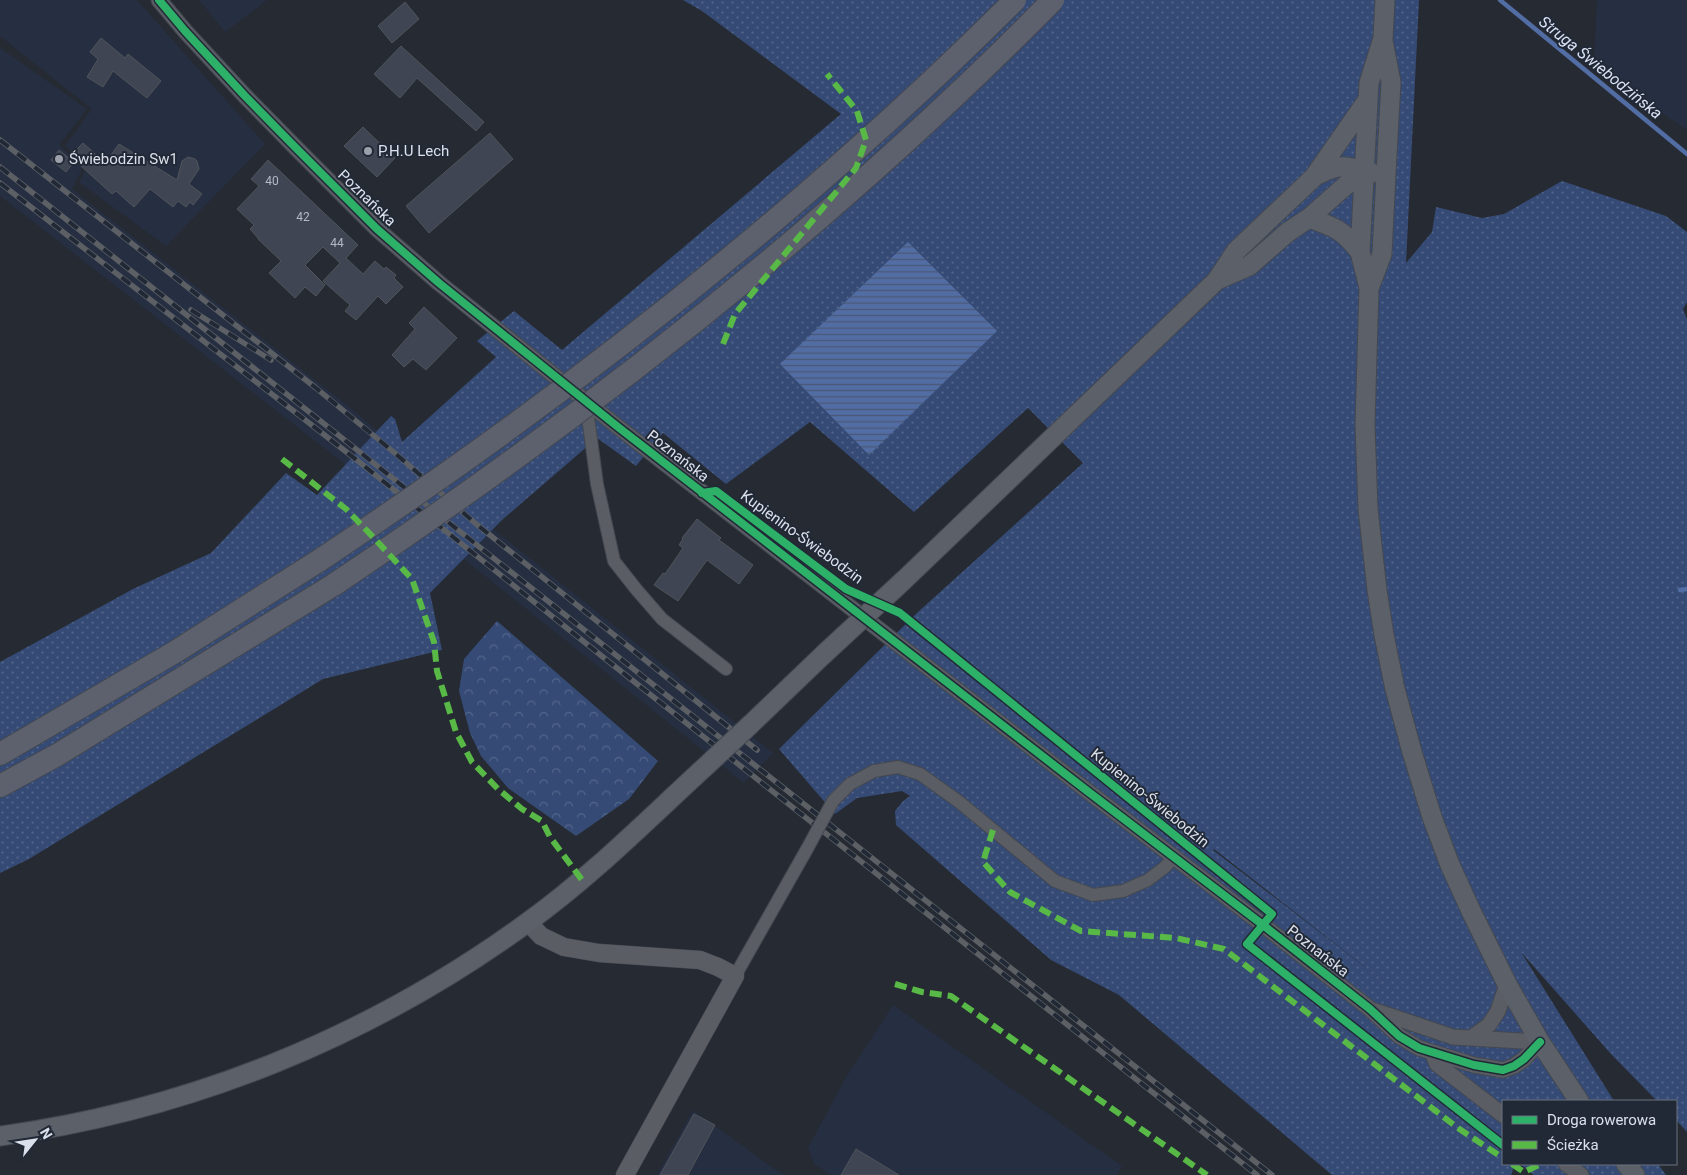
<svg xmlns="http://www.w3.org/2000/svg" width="1687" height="1175" font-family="Roboto,sans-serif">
	<defs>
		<pattern id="green-dots" width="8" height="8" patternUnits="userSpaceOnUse" patternTransform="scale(1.25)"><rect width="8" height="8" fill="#354b76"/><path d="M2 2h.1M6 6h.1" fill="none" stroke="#52658a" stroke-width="1.8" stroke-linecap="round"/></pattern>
		<pattern id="forest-crowns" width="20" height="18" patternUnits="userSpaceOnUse" patternTransform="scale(1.25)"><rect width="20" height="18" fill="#354b76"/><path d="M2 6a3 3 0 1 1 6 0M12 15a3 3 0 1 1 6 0" fill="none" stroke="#52658a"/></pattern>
		<pattern id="water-rules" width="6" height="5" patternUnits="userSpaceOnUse" patternTransform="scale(1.25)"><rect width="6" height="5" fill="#526da4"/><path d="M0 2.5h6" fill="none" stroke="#4a5875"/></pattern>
	</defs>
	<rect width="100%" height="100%" fill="#262a32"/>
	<path fill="#262f42" d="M0 0H137L265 144 166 246 79 182 88 166 65 146 92 109 0 36Z
		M199 0H267L225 32Z
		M1597 0H1687V130L1594 67Z
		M0 48 87 109 59 145 83 167 72 189 348 406 482 520 773 753 744 783 350 468 0 196Z
		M893 1005 1122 1166 1117 1175H832L814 1164 808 1148 845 1079Z
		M693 1110 776 1170 785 1175H657Z"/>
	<path fill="url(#green-dots)" fill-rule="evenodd" d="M683 0H1419L1406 263 1432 232 1436 207 1482 218 1504 214 1562 181 1666 216 1687 232V302L1683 309 1687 319V1132L1676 1120V1101H1657L1611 1054 1521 952 1614 1101H1503V1164H1515L1511 1175H1332L1119 995 1051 960 896 825 895 811 903 801 910 796 902 791 857 798 835 814 779 749 918 612 1083 463 1028 408 914 512 810 422 726 484 663 433 636 466 597 438 502 520 430 593 442 650 323 679 29 859 0 873V662L133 589 211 553 286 473 317 495 391 416 395 419 402 442 496 357 477 341 514 311 562 350 841 114 702 11ZM1214 849 1391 987 1213 850Z
		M1520 1164H1658L1666 1175H1534Z"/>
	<path fill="url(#forest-crowns)" d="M497 621 658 761 629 799 576 836 508 788 481 756 470 733 459 691 464 659Z"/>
	<path fill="url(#water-rules)" d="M908 242 997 331 869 455 780 364Z"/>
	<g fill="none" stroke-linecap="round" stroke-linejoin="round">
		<path stroke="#526da4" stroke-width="4.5" d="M1500 0 1687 154
			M1680 590 1687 589"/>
	</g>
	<path fill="#3f4553" stroke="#50545a" d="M405 2 419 19 392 43 378 26Z
		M101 38 125 58 128 54 161 81 147 98 113 71 103 87 87 77 98 59 90 52Z
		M401 46 484 122 476 131 417 78 400 98 374 74Z
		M363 127 395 158 377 177 344 146Z
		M490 133 513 159 429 233 406 206Z
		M83 143 105 163 119 144 177 180 182 161 188 157 195 159 197 161 199 169 189 184 202 194 193 205 190 202 186 207 178 201 173 207 150 189 134 207 116 191 112 194 70 156Z
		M59 150 74 162 66 172 51 160Z
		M268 160 358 245 346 258 363 274 375 261 384 269 386 267 396 275 394 278 403 287 386 304 378 296 356 320 345 311 350 305 323 281 340 263 323 247 305 265 325 285 316 296 305 287 295 298 269 273 281 261 258 239V238L250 229 254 225 237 209 259 186 251 179Z
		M424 307 457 338 426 370 413 359 404 367 392 355 415 329 409 323Z
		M697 519 721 538 719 540 753 565 739 584 707 560 678 601 654 585 663 573 665 574 683 548 679 545 683 539 682 538Z
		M694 1114 715 1125 688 1175H660Z
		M856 1149 899 1175H841Z"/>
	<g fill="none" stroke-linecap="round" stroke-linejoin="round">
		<g stroke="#444850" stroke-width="14">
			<path id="minor" d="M586 402 597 484 614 561 636 589 662 619 726 669
				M850 784 874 771 898 767 920 774 958 801 1055 881 1093 895 1123 891 1148 880 1165 867 1174 857
				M735 976 807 849"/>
		</g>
		<g stroke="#444850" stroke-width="17">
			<path id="tertiary" d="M159 0 185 31 245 96 296 148 377 229 439 283 618 427 1086 790 1263 925 1370 1009 1399 1036 1419 1048 1432 1052 1474 1065 1503 1070 1514 1066 1524 1059 1540 1042
				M1376 1011 1453 1037 1540 1042
				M1471 1038 1489 1025 1498 1011 1507 984
				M1432 1052 1437 1064 1503 1115
				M1566 1164 1581 1175"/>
		</g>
		<g stroke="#444850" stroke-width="19">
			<path id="secondary" d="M528 922 541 936 564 947 599 953 700 960 718 967 735 976 625 1175"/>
		</g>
		<g stroke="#444850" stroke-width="21">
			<path id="primary" d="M1385 0 1383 38 1369 83 1360 252 1369 288 1365 425 1368 509 1377 590 1384 635 1395 689 1412 752 1432 817 1450 865 1472 913 1507 984 1540 1042 1579 1101
				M1315 176C1327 170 1338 164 1352 168 1359 170 1364 173 1372 173
				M1309 218C1335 227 1343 230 1360 252
				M1217 280 1249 266 1288 232 1309 218 1345 186 1363 173
				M1369 288 1382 254 1386 174 1391 82 1383 41
				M904 580 1217 280 1236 251 1314 177 1367 101
				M751 724 823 655
				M0 1136C191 1110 372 1036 528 922 592 876 648 819 706 766
				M1626 1164 1635 1175"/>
		</g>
		<g stroke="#444850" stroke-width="24">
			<path id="motorway" d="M0 754 175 652 320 560
				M0 786 57 755 335 584"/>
		</g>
		<use href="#minor" stroke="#5a5d63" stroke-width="12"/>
		<use href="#tertiary" stroke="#5a5d63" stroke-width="15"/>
		<use href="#secondary" stroke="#5a5d63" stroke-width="18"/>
		<use href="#primary" stroke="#5c6069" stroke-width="19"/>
		<use href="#motorway" stroke="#5d616d" stroke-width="22"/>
		<g stroke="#5c6065" stroke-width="5.5">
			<path id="rail" d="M0 140 316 388 396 454 475 523 757 750
				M0 167 1272 1175
				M0 183 358 461 608 661 1257 1175
				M191 310 271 360"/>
		</g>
		<use href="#rail" stroke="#212937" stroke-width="4" stroke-dasharray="11" stroke-linecap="butt"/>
		<g stroke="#444850" stroke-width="14" stroke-linecap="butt">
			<path id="minor-bridge" d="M807 849 833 801 850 784"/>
		</g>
		<g stroke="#444850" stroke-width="21" stroke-linecap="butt">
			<path id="primary-bridge" d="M823 655 904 580
				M706 766 751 724"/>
		</g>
		<g stroke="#444850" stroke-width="24" stroke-linecap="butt">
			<path id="motorway-bridge" d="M320 560C568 395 804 211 1015 0
				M335 584C592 412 836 221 1053 0"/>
		</g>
		<use href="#minor-bridge" stroke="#5a5d63" stroke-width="12"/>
		<use href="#primary-bridge" stroke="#5c6069" stroke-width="19"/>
		<use href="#motorway-bridge" stroke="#5d616d" stroke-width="22"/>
		<path stroke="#58b947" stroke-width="6" stroke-dasharray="12 6" stroke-linecap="butt" d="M723 344 735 314 856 168 866 140 857 111 827 74
			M282 459 346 509 373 537 412 579 434 642 437 671 456 732 472 762 498 789 522 809 542 821 550 837 582 880
			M993 830 983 862 1010 892 1081 931 1176 938 1224 949 1458 1128 1503 1158
			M895 984 922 992 951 996 1207 1175
			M1512 1164 1524 1172 1541 1164"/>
		<g stroke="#212937" stroke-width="11">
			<path id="cycleway" d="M159 0 185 31 245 96 296 148 377 229 439 283 618 427 1086 790 1263 925 1370 1009 1399 1036 1419 1048 1432 1052 1474 1065 1503 1070 1514 1066 1524 1059 1540 1042
				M702 493 716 491 846 589 900 613 1272 914 1247 944 1503 1145"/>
		</g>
		<use href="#cycleway" stroke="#2db169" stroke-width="8"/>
	</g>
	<g fill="#9ca0aa" stroke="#212937" stroke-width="2">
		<circle cx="368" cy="151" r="5"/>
		<circle cx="59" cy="159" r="5"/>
	</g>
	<g text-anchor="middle" stroke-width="4" stroke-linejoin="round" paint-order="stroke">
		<g font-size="12" fill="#b4b9c4">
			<text x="272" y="185">40</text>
			<text x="303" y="221">42</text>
			<text x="337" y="247">44</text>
		</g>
		<g font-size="15" fill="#dbe0ea" stroke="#212937" text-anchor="start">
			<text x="378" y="156">P.H.U Lech</text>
			<text x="69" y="164">Świebodzin Sw1</text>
		</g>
		<g font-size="15" fill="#dbe0ea" stroke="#212937">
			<text transform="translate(367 198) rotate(44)" y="5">Poznańska</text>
			<text transform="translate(678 456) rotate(38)" y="5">Poznańska</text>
			<text transform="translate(802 537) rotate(36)" y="5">Kupienino-Świebodzin</text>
			<text transform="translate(1150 798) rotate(39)" y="5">Kupienino-Świebodzin</text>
			<text transform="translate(1318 951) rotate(38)" y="5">Poznańska</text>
		</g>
		<g font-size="16" font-style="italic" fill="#dae3f4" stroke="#212937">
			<text transform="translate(1601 67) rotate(39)" y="6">Struga Świebodzińska</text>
		</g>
	</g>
	<rect x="1502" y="1100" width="175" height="65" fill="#212937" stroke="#6b727f"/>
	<rect x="1512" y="1116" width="25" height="8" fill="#2db169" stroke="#6b727f"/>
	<text x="1547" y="1125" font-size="15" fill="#dbe0ea">Droga rowerowa</text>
	<rect x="1512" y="1141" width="25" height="8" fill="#58b947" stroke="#6b727f"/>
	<text x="1547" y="1150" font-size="15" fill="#dbe0ea">Ścieżka</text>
	<g transform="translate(35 1140) rotate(60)" stroke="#212937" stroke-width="4" paint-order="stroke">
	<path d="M0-4L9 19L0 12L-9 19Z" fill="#dbe0ea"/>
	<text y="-8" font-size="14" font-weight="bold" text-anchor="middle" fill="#dbe0ea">N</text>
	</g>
</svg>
